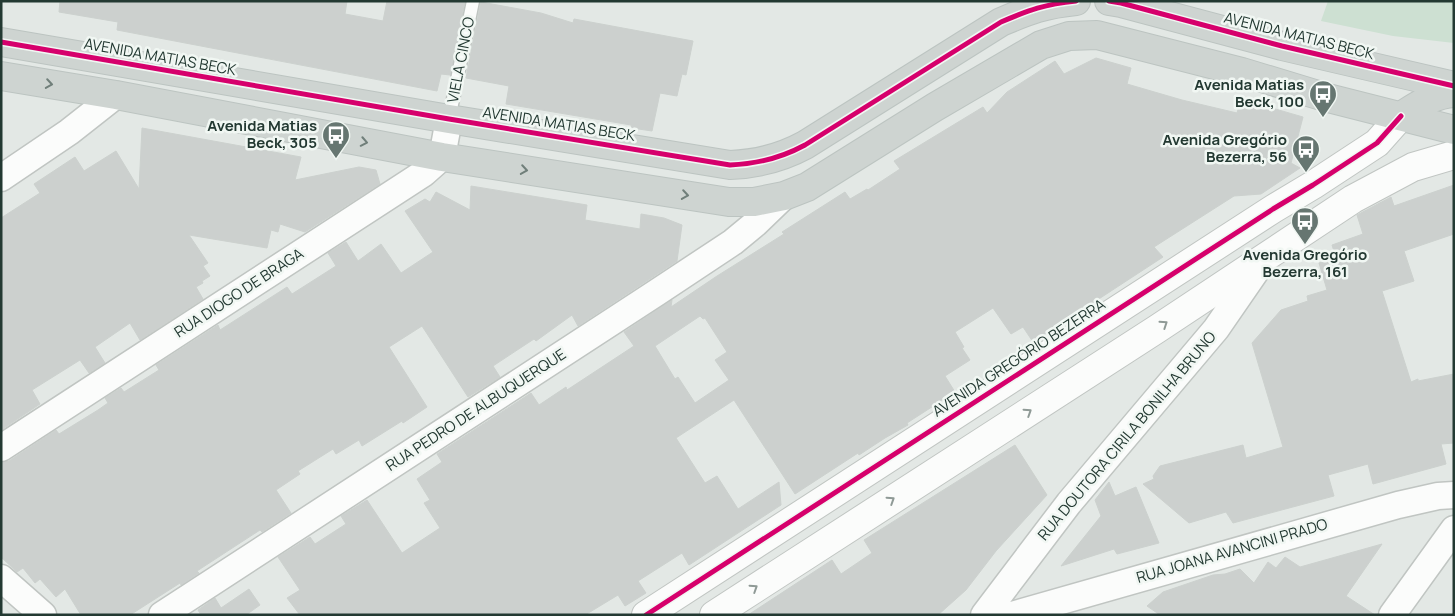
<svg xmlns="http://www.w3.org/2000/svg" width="1455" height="616" font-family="Manrope,sans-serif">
	<rect width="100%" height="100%" fill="#e3e8e5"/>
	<path fill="#cde0d2" d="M1328 1H1454V43L1393 36 1321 21Z"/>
	<path fill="#ccd0ce" stroke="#ccd1ce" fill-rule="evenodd" d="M60 1H347L345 14 383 21 387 1H465L450 75 441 74 437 91 117 30 118 22 59 12Z
		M481 2 541 13 573 23 574 19 693 41 686 75 682 74 677 96 660 93 652 131 632 128 631 125 506 104 509 86 466 78Z
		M1096 58 1131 68 1127 84 1182 100 1237 113 1241 99 1303 117 1291 163 1300 168 1261 194 1234 196 1154 247 1163 257 1033 342 1023 327 1011 334 993 308 955 332 964 347 962 348 970 360 945 376 955 392 907 423 908 425 885 438 859 455 858 453 795 494 734 400 676 438 705 483 717 476 738 509 779 482 781 505 689 565 682 553 638 581 646 593 625 606 618 595 585 615H300L287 598 300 590 278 557 310 537 315 544 346 524 341 516 367 500 402 553 440 528 424 503 430 500 417 479 442 462 437 454 531 393 539 405 566 387 567 390 634 346 624 332 672 300 671 307 717 276 784 234 782 232 845 192 850 199 867 189 868 190 900 169 894 161 983 107 987 113 1007 92 1055 61 1064 74ZM700 316 703 319 705 318 727 352 715 360 729 380 695 403 678 377 675 379 655 346Z
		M142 128 301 157 295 180 359 167 376 170 380 184 305 232 280 224 278 232 271 230 267 248 189 235 208 263 203 266 210 276 202 281 203 283 196 287 203 299 140 340 130 323 95 347 105 363 89 373 80 360 32 390 40 404 1 430V218L40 193 34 184 75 157 84 171 116 151 139 189Z
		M1454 185V234L1404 251 1414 281 1382 291 1411 382 1418 379V381L1454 374V443L1441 444 1446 464 1373 484 1368 464 1328 475 1334 496 1233 523 1226 512 1189 523 1143 484 1154 479 1153 476 1160 466 1243 445 1246 458 1283 447 1252 343 1281 310 1308 301 1307 296 1327 290 1319 263 1336 258 1332 245 1363 234 1357 215 1391 197 1394 206Z
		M471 186 587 205 585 220 640 229 641 214 664 218 682 225 677 261 578 326 572 315 536 341 534 339 493 366 500 377 468 397 422 326 389 347 427 407 403 423 402 421 362 446 359 440 336 454 333 449 298 471 300 474 276 490 291 513 262 532 260 530 197 571 199 573 181 585 180 583 130 615H81L65 589 56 597 40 579 35 583 23 568 17 572 1 557V463L9 461 56 430 59 434 98 410 108 403 105 398 121 388 124 392 159 370 156 365 218 325 220 330 287 287 292 294 336 266 328 253 346 242 358 261 381 244 401 273 433 252 405 211 425 199 430 202 436 192 470 210Z
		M1015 445 1047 495 996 551 966 590 938 615H748L832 560 841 574 872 553 864 540Z
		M1109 482 1115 496 1136 487 1159 543 1117 554 1114 549 1061 566 1101 516 1095 500Z
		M1382 544 1346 596 1375 615H1160L1147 606 1163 592 1213 575 1225 574 1240 569 1254 583 1268 562 1276 568 1285 557 1300 567Z
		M249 589 260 605 246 615H201L198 610 215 598 221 608Z"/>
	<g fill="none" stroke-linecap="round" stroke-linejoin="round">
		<g stroke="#c0c5c2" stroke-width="15">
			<path id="service" d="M449 119 473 1"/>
		</g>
		<g stroke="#c0c5c2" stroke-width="29">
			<path id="minor" d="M1 178 69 132 116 95
				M1 448 424 173 442 157 449 119
				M1 578 43 615
				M162 615 656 293 733 242 756 223 784 196
				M984 615 1069 503 1216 329 1265 258
				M1012 615 1398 505 1438 496 1454 495
				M1392 615 1454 529"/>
		</g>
		<g stroke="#c0c5c2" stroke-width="30">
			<path id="tertiary" d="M646 615 1273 209 1313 185 1377 143 1401 116
				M714 615 1157 329 1353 199 1413 167 1454 155"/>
		</g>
		<g stroke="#bcc4c1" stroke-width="30">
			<path id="primary" d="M1109 1 1121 3 1282 46 1454 86
				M1 42 449 119 730 165C758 164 781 158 805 145L1001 22C1029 10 1045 4 1076 1
				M1 76 116 95 442 157 729 202H754L784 196 807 187 935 107 1041 45 1069 36 1097 35 1242 72 1328 98 1454 130
				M1401 116C1417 106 1434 94 1454 93"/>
		</g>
		<use href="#service" stroke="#fbfcfb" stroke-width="12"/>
		<use href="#minor" stroke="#fbfcfb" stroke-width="26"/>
		<use href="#tertiary" stroke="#fbfcfb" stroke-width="28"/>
		<use href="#primary" stroke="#ced4d1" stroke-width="28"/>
		<g stroke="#f1f7f3" stroke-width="8">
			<path id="cycleway" d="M1109 1 1121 3 1282 46 1454 86
				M1 42 449 119 730 165C758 164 781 158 805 145L1001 22C1029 10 1045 4 1076 1
				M646 615 1273 209 1313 185 1377 143 1401 116"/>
		</g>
		<use href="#cycleway" stroke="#d6006c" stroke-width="5"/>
	</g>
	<defs><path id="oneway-chevron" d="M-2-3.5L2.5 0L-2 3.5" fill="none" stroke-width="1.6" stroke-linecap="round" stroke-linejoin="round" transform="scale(1.25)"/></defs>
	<g stroke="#707f7a">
		<use href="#oneway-chevron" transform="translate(49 84) rotate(9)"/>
		<use href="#oneway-chevron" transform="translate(364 142) rotate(11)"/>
		<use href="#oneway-chevron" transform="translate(524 170) rotate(9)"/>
		<use href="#oneway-chevron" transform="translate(685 195) rotate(9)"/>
	</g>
	<g stroke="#8f9a96">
		<use href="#oneway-chevron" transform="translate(1164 324) rotate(-34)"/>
		<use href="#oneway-chevron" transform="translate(1028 412) rotate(-33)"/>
		<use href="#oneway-chevron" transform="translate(891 500) rotate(-33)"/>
		<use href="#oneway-chevron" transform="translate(754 588) rotate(-33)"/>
	</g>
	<defs>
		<g id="bus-pin" transform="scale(1.4375)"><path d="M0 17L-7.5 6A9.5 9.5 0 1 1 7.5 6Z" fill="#667671" stroke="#f1f7f3"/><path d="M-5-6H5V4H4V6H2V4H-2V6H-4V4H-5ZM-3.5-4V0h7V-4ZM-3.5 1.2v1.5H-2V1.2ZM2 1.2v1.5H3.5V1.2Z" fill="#fff"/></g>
	</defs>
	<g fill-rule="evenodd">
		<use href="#bus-pin" x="1323" y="94"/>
		<use href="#bus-pin" x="336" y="135"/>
		<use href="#bus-pin" x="1306" y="149"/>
		<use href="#bus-pin" x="1305" y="221"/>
	</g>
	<g text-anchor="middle" stroke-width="5" stroke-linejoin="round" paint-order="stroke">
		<g font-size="15" fill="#233932" stroke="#f1f7f3">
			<text transform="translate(1299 36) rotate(14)" y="5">AVENIDA MATIAS BECK</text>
			<text transform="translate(160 57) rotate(10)" y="5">AVENIDA MATIAS BECK</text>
			<text transform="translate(461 60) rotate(-79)" y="5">VIELA CINCO</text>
			<text transform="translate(559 124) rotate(9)" y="5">AVENIDA MATIAS BECK</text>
			<text transform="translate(239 293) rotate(-33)" y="5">RUA DIOGO DE BRAGA</text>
			<text transform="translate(1019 358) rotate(-33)" y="5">AVENIDA GREGÓRIO BEZERRA</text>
			<text transform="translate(476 410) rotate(-33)" y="5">RUA PEDRO DE ALBUQUERQUE</text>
			<text transform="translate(1127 436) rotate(-50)" y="5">RUA DOUTORA CIRILA BONILHA BRUNO</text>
			<text transform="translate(1232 551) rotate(-16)" y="5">RUA JOANA AVANCINI PRADO</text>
		</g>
		<g font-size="15" font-weight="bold" fill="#233932" stroke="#f1f7f3" text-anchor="end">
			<text x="1304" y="90">Avenida Matias<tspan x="1304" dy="17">Beck, 100</tspan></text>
			<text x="317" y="131">Avenida Matias<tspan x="317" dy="17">Beck, 305</tspan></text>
			<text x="1287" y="145">Avenida Gregório<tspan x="1287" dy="17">Bezerra, 56</tspan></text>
			<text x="1305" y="260" text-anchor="middle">Avenida Gregório<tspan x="1305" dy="17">Bezerra, 161</tspan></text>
		</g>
	</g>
	<rect width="1455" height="616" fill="none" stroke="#233932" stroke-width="5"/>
</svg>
